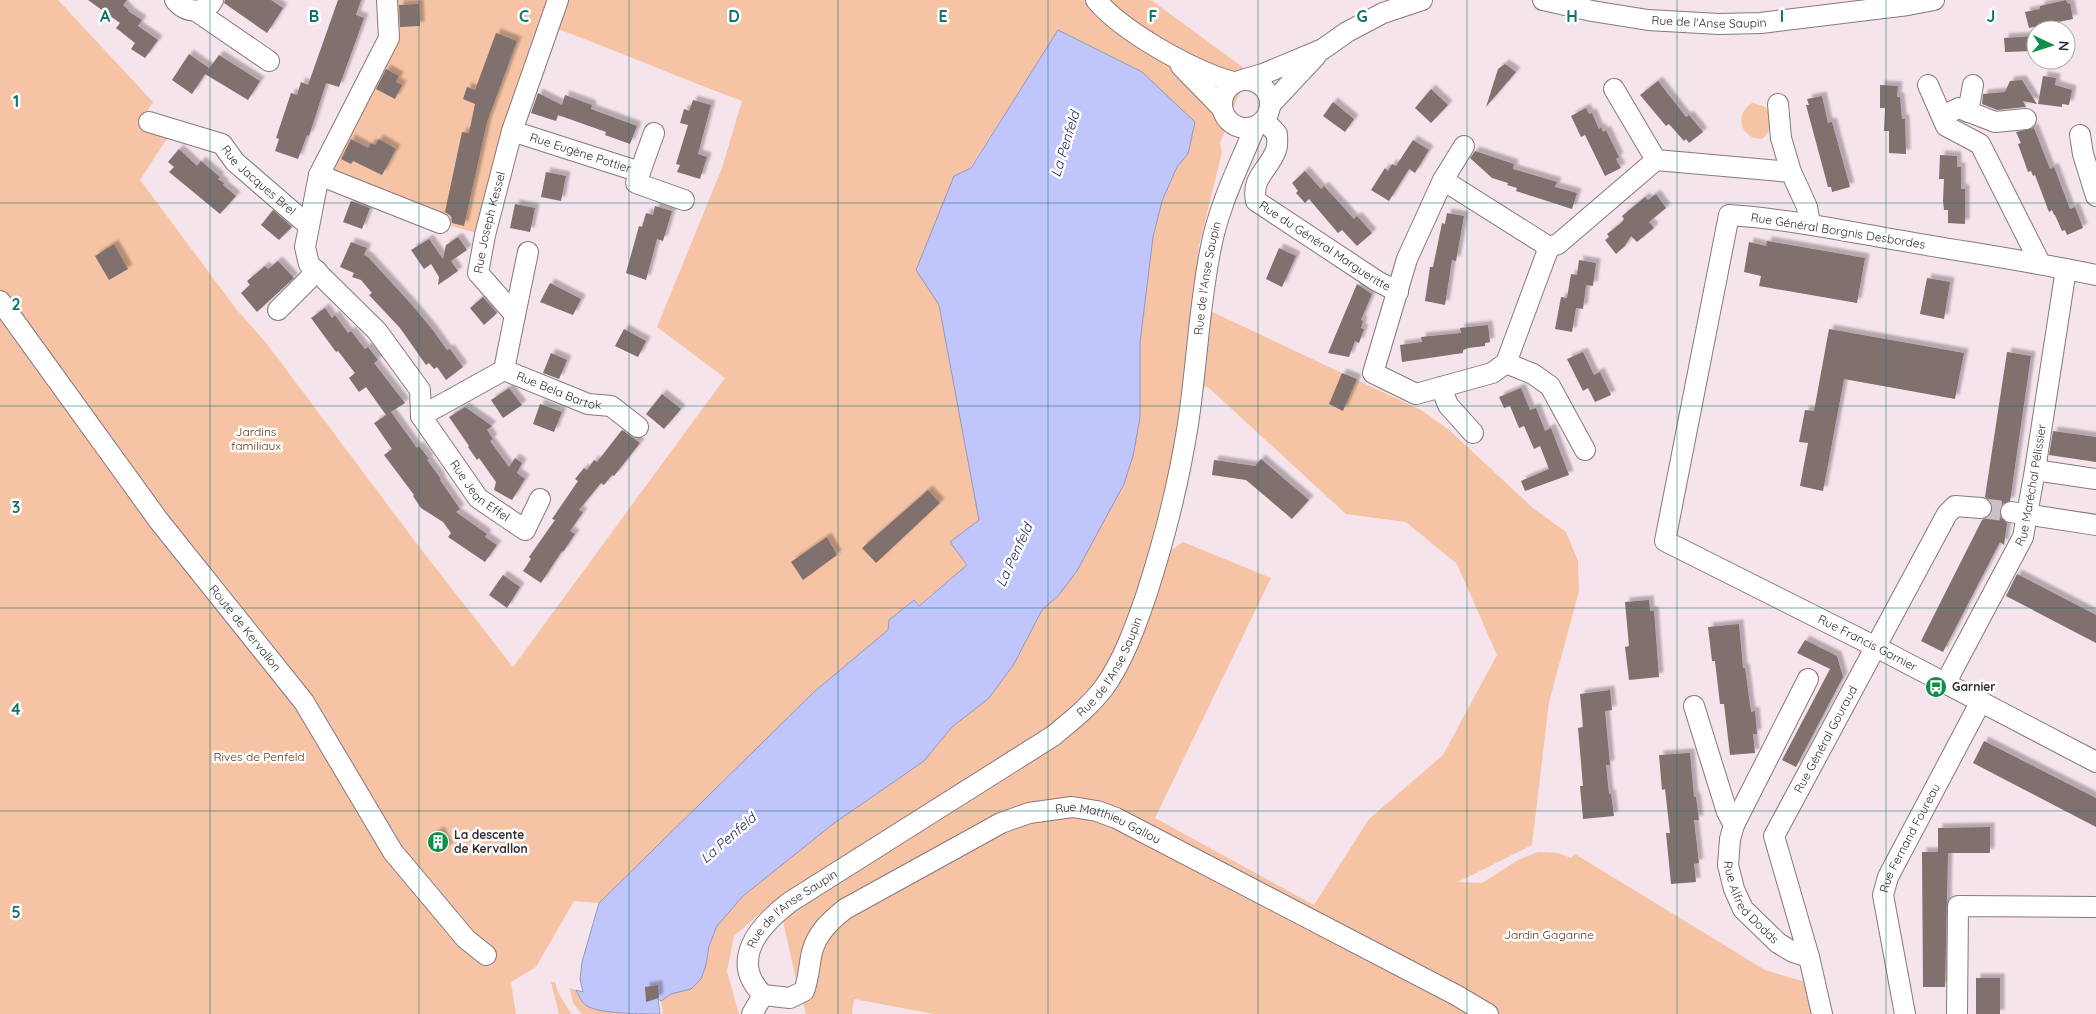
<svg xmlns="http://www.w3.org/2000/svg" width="2096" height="1014" font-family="Quicksand,sans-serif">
	<defs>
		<filter id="shadow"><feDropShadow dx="4.5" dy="-4.5" stdDeviation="1" flood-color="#0004"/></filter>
	</defs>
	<rect width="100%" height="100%" fill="#f5e4ec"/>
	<path fill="#f6c3a4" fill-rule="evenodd" d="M0 0H58L153 102 144 116 168 137 140 180 237 310 267 344 420 548 513 667 725 378 657 327 722 168 742 101C680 78 620 52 558 29L568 0H1151L1248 71 1220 143 1222 152 1199 246 1193 303 1421 410 1448 429 1533 508 1566 532 1578 561 1579 591 1549 702 1532 845 1458 882 1482 883 1518 860 1538 852 1558 853 1571 858 1575 854 1765 970 1805 982 1815 1014H934L854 999 852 1014H806L796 980 778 898 734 936 727 971 739 1014H663L661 1001 671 993 691 989 706 965 709 946 717 926 730 910 743 896 783 863 833 824 924 761 952 727 989 698 1014 664 1042 610 1058 596 1077 571 1099 527 1140 418V343L1153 237 1162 201 1177 167 1188 154 1195 122 1058 30 970 168 954 176 916 270 939 305 979 520 950 542 967 565 918 606 913 600 889 620 888 630 815 691 599 903 574 901 536 967 511 982 516 1014H0ZM1183 379 1209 388 1346 514 1406 522 1457 564 1497 655 1443 755 1369 819 1314 905 1155 818 1271 578 1183 542 1144 569 1172 460Z
		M394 0H549L503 124 477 233 440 223 326 173Z
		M1752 103C1756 104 1762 105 1765 107 1778 116 1772 131 1762 139 1740 139 1734 114 1752 103Z
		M551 982H555L558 992 571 1014H559Z
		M570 988 576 990C586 1014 605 1009 625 1014H582L573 1003Z"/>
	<path fill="#c0c5fb" stroke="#9597be" d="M1058 30 1142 72 1195 122 1188 154 1177 167 1162 201 1153 237 1140 343V418L1133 456 1124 484 1077 571 1058 596 1042 610 1014 664 989 698 952 727 924 761 833 824 743 896 717 926 709 946 706 965 701 979 691 989 671 994 661 1001 658 999 660 1014C644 1014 600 1014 587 1006 581 1002 579 996 576 990L583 992 580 979 582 962 599 903 815 691 888 630 889 620 914 600 919 606 967 565 950 542 979 520 939 305 916 270 954 176 971 168Z"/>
	<path fill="#806f6e" filter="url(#shadow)" d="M88 0H127L123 5 129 10 128 11 142 20 138 26 158 40 145 58 131 49 135 43 116 28 120 23Z
		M225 0H271L283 8 267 33 224 3Z
		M338 0H361L356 15 364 18 339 87 326 83 309 136 307 135 298 159 275 151 279 139 276 138 291 93 297 95 301 82 308 85Z
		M2066 0 2068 4 2070 3 2073 19 2029 28 2025 12 2040 9V6Z
		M419 4 420 26 400 27 399 5Z
		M496 33 517 41 487 122 464 226 452 223 451 216 445 212 462 132 469 133 475 104 463 99 467 87 475 90Z
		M2034 36V51L2005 52 2004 38Z
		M189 54 209 68 192 94 172 80Z
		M219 55 260 81 248 100 205 74Z
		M1505 64 1516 72 1486 107 1498 69Z
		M386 69 399 76 396 82 402 85 395 99 376 89Z
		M2043 76 2056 78 2055 85 2072 90 2069 105 2062 104V107L2038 104Z
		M2022 80 2037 104 2023 101 2026 107 1997 110 1982 104 1983 94 2005 92 2010 81Z
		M1658 81 1686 117 1689 115 1703 132 1689 143 1686 139 1684 141 1669 124 1666 126 1640 95Z
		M1880 85 1898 86 1897 97H1900L1902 119H1905L1906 154 1889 153V131H1884L1885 108H1880Z
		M1431 89 1448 105 1431 123 1415 108Z
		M538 93 562 105 565 95 592 105 591 109 637 126 630 144 605 135 606 132 558 115 556 121 531 113Z
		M1822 96 1828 123 1832 122 1850 187 1832 192 1831 187H1828L1806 105H1809L1807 99Z
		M693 100 711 105 698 154 707 157 700 179 677 172 680 165 676 164 688 125 680 123 684 109 689 111Z
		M1333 102 1354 119 1345 132 1323 116Z
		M1586 108 1589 114 1592 113 1599 129 1601 127 1603 132 1606 130 1619 157 1616 159 1621 168 1605 176 1585 135 1581 137 1571 116Z
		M2034 128 2050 169 2054 167 2070 209 2075 207 2083 228 2067 235 2065 230 2062 231 2055 215H2054L2052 210 2049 212 2035 175 2033 176 2031 171 2028 172 2018 144 2021 143 2016 132Z
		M351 139 368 148 371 143 375 145 379 139 396 149 382 175 353 161 351 164 341 159Z
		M1413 140 1429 150 1415 173 1409 169 1389 201 1371 190 1385 168 1388 171 1392 164 1396 166Z
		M179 149 197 166 201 161 220 177 218 179 224 183 223 185 236 196 220 214 169 172 174 167 168 162Z
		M1475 151 1514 164 1513 169 1557 182 1555 187 1577 193 1572 209 1516 191 1517 188 1507 185 1508 183 1492 178 1470 158Z
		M1940 155 1957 156V167H1961V189H1965V224L1948 223V210H1944L1943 201 1944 179H1939Z
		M1305 171 1321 189 1324 186 1354 219 1357 216 1372 233 1357 246 1342 230 1338 233 1309 199 1305 203 1296 193 1298 191 1292 183Z
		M546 172 566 176 561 201 541 197Z
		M1656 194 1666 208 1649 222 1654 228 1637 242 1631 236 1625 246 1616 254 1605 240 1609 237 1607 234 1621 223 1624 219 1622 216 1645 197 1648 200Z
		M351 201 370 208 362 229 343 222Z
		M515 204 535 208 530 232 510 228Z
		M655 206 672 211 663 241 657 239 646 280 626 273 639 226 642 227 646 213 653 215Z
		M273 210 292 227 279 240 261 225Z
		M1447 213 1464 216 1456 261 1452 260 1445 305 1425 301 1430 267H1433L1442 223 1445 224Z
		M458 237 467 250 451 261 458 271 438 285 439 277 431 264 424 269 411 250 429 239 443 259 446 245Z
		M1767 241 1865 258 1857 303 1759 286 1761 276 1744 272 1749 242 1766 246Z
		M351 242 367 248 364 255 368 257 412 305 432 329 447 350 450 349 463 367 446 380 437 367 434 369 429 363 426 365 400 328 369 295 372 293 361 280 352 277 354 273 340 267Z
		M114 244 128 269 109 280 95 256Z
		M1279 248 1296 256 1282 287 1266 279Z
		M1579 260 1596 263 1593 286 1586 285 1583 309 1576 308 1572 332 1555 329 1561 297 1567 298 1571 274 1577 275Z
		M278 261 294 278 257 312 241 293 250 285 247 281 265 266 268 269Z
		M1927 278 1950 282 1944 319 1920 314Z
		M550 283 581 299 573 315 540 302Z
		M1357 284 1372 294 1361 320 1363 321 1361 328 1364 329 1359 343 1355 341 1349 357 1328 353Z
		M483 297 497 313 484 325 470 308Z
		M325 308 332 318 335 315 348 333 351 331 365 349 368 347 378 360 374 363 405 403 386 415 366 387 359 392 349 378 355 373 338 351 336 352 311 318Z
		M1488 325 1490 342 1485 343V346L1468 348 1463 350V353L1402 362 1400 345 1422 342 1421 337 1461 333 1460 328Z
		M624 329 646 341 638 357 615 346Z
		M1829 329 1964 353 1955 399 1844 379 1823 491 1800 486 1808 443 1799 442 1805 410 1814 411Z
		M1583 352 1594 375 1600 372 1611 395 1595 402 1588 388 1583 391 1567 359Z
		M2007 352 2031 356 2010 501 2002 504 1999 511 2000 517 2007 523 2004 545 2000 542 1943 652 1921 641 1982 520 1990 515 1993 509 1991 502 1985 497Z
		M551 353 567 360 559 379 543 373Z
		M1342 373 1357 379 1343 411 1329 404Z
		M509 388 522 405 503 418 491 400Z
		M1521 388 1530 410 1536 408 1545 431 1551 428 1569 475 1525 491 1521 481 1549 469 1540 446 1534 449 1524 426 1519 428 1510 406 1504 408 1499 397Z
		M662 394 681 409 664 429 646 414Z
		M540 404 562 412 554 432 533 424Z
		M465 407 492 426 487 430 493 439 490 441 509 467 515 458 522 463 517 473 525 479 512 500 494 490 496 482 479 458 477 460 468 447 469 446 449 417Z
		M391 412 417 448 419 446 429 459 427 460 441 479 440 480 460 509 456 512 487 534 485 537 497 545 485 562 448 537 451 533 443 522 421 508 413 496 414 495 384 455 392 449 374 423Z
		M622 430 640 443 614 476 612 475 604 485 601 483 579 510 583 512 570 531 575 534 563 552 562 551 541 583 523 571 531 559 529 557 555 520 552 519 578 481 575 479 584 468 587 470 594 460 597 462Z
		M2053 431 2096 437V462L2049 455Z
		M1261 459 1309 500 1292 519 1246 480 1212 475 1214 460 1255 466Z
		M928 490 940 503 876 563 862 548Z
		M827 537 837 555 803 580 791 562Z
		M2017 574 2096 615V643L2006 596Z
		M503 575 520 587 507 608 489 595Z
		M1649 600 1650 611H1654L1659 677 1629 680 1625 647 1629 646 1625 602Z
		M1739 624 1743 668H1745L1751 712 1755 711 1757 734H1753L1755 753 1730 755 1724 704H1720L1715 661H1712L1708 627Z
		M1805 640 1837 656 1843 677 1796 767 1782 760 1830 669 1797 653Z
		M1610 690 1612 710 1605 711 1610 765H1606L1609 794H1611L1614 816 1583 819 1580 786H1583L1578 728 1583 727 1580 694Z
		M1984 741 2096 798V827L1973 763Z
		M1690 753 1694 797H1696L1699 820H1694L1699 863 1694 864 1696 882 1671 884 1666 833H1670L1665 789 1662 790 1659 755Z
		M1990 827V853H1948L1945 987H1923L1922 852H1938V828Z
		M440 831 448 847 437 854 428 838Z
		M1976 978H2000V1014H1976Z
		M658 985 659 998 646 1002 645 987Z"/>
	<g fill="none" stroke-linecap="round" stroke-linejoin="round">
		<path stroke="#cebfc6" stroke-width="20" stroke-dasharray="20 10" stroke-linecap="butt" d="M1981 508 2011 512"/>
		<g stroke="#87777f" stroke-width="22">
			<g id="minor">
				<path d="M175 0C185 13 204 15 213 0"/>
				<path id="s1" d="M387 0 389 38 319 175 305 247 309 264 377 331 420 390 421 416 504 370 515 315 478 273 485 235 512 131 558 0"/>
				<path d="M1096 0C1123 32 1193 71 1233 82"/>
				<path id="s2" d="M1543 0 1592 11 1648 20 1719 24 1761 23 1908 5 1934 0"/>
				<path d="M196 11 269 61"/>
				<path d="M1181 66 1221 107"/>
				<path d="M1245 79 1263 74 1323 49 1347 32 1383 13 1422 0"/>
				<circle cx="1246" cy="104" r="24"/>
				<path d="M1928 85 1946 126 1980 144 2040 263"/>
				<path d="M1614 89 1656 160"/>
				<path d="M1778 104 1781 138 1791 172"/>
				<path d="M1270 105 1316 56"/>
				<path d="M1968 112 1973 85"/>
				<path id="s3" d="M1264 120 1277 134C1277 139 1278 145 1276 150 1269 170 1251 177 1256 201L1377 281 1398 292"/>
				<path d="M1944 121 1948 113 1959 108 1995 122 2026 119"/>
				<path id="s4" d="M149 122 222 144 235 162 308 225"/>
				<path id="s5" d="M512 131 640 172 654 133"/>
				<path d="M2080 135 2083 154 2096 196"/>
				<path d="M640 172 636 183 684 200"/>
				<path d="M319 175 440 223"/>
				<path d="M1443 180 1464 146"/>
				<path id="s6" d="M2096 275C2034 262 1972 253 1909 242 1849 232 1790 219 1729 215L1665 541 1876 647 2096 762"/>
				<path id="s7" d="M0 301 159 521 304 702 393 852 466 939 486 955"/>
				<path d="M278 310 317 271"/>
				<path d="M515 315 528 252"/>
				<path d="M1506 363 1492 373 1416 394 1373 373 1407 259 1443 180 1549 247"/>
				<path id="s8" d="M504 370 588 404 611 406 638 427"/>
				<path d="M1441 387 1448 405 1473 433"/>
				<path id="s9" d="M421 416 478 498 525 530 540 499"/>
				<path d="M1585 450 1550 386 1533 374 1506 363 1549 247 1558 244 1656 160 1791 172 1807 207 1810 224"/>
				<path d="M2035 470 2096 479"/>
				<path d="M2011 512 2096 525"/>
				<path id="s10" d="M1808 679 1734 825 1730 839 1728 865 1734 889 1743 909 1778 943 1793 952 1809 957"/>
				<path id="s11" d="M1945 684 2023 537 2035 470 2066 269"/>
				<path d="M1694 706 1727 812 1734 825"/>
				<path id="s12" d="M763 995C728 960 760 925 790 902L1053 736C1071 721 1088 708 1103 689 1123 662 1136 625 1147 593 1165 537 1179 482 1188 424 1197 365 1199 305 1211 247 1219 205 1239 166 1255 127"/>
				<path id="s13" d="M763 995 790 998 804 991C809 978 809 965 812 952 817 933 830 921 845 909L1001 823 1029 813 1072 807 1097 811 1116 818 1456 995 1488 1014"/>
				<path d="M752 1014 763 995"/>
				<path id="s14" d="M1822 1014 1809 957 1774 836 1947 514 1955 506 1981 508"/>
				<path id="s15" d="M1905 1014 1883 895 1888 877 1980 703"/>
				<path d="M1957 1014 1958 906 2096 907"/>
			</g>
		</g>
		<use href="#minor" stroke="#fff" stroke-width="20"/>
	</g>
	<path fill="none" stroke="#0f766e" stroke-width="1" stroke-opacity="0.55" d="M210 0V1014M419 0V1014M629 0V1014M838 0V1014M1048 0V1014M1258 0V1014M1467 0V1014M1677 0V1014M1886 0V1014M0 203H2096M0 406H2096M0 608H2096M0 811H2096"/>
	<defs>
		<g id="bus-disc" transform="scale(1.125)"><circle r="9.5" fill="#0f8f4b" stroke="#fff"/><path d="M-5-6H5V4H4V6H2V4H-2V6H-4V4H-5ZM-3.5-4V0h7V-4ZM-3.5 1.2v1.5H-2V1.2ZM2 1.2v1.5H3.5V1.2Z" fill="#fff"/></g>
		<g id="building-disc" transform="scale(1.125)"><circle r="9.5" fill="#0f8f4b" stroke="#fff"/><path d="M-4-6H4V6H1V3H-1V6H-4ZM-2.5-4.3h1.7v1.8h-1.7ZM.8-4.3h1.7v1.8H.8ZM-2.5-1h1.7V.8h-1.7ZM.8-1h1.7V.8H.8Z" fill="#fff"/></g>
	</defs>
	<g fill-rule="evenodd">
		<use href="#bus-disc" x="1936" y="687"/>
		<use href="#building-disc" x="438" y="842"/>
	</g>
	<g text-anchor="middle" stroke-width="5" stroke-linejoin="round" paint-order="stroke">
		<g font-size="12" fill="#322b2e" stroke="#fff">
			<text dy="4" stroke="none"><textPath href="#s2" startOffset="168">Rue de l'Anse Saupin</textPath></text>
			<text dy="4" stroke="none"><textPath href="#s5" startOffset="72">Rue Eugène Pottier</textPath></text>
			<text dy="4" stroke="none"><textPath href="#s4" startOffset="128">Rue Jacques Brel</textPath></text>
			<text dy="4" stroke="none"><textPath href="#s1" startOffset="736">Rue Joseph Kessel</textPath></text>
			<text transform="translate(1838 231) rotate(9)" y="4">Rue Général Borgnis Desbordes</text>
			<text dy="4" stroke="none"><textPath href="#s3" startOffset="174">Rue du Général Margueritte</textPath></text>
			<text dy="4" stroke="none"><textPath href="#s12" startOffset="920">Rue de l'Anse Saupin</textPath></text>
			<text dy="4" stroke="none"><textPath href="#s8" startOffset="59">Rue Bela Bartok</textPath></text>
			<text dy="4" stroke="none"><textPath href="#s11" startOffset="219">Rue Maréchal Pélissier</textPath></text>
			<text dy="4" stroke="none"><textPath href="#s9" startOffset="96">Rue Jean Effel</textPath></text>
			<text dy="4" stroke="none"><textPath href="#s7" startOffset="409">Route de Kervallon</textPath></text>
			<text dy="4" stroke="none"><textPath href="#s6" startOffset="931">Rue Francis Garnier</textPath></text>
			<text dy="4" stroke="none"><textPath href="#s12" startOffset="515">Rue de l'Anse Saupin</textPath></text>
			<text dy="4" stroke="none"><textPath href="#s14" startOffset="294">Rue Général Gouraud</textPath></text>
			<text dy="4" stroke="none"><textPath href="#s13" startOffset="428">Rue Matthieu Gallou</textPath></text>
			<text dy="4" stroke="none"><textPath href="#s15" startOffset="184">Rue Fernand Foureau</textPath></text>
			<text dy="4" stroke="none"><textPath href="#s10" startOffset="249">Rue Alfred Dodds</textPath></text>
			<text dy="4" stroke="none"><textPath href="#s12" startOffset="110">Rue de l'Anse Saupin</textPath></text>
		</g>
		<g font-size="12" fill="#61310c" stroke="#fff">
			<text x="256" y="436">Jardins<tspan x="256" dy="14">familiaux</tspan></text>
			<text x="259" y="761">Rives de Penfeld</text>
			<text x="1549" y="939">Jardin Gagarine</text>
		</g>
		<g font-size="12" font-weight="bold" fill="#322b2e" stroke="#fff" text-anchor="start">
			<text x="1952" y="691">Garnier</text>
			<text x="454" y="839">La descente<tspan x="454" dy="14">de Kervallon</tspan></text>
		</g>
		<g font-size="14" font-style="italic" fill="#25215e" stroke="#fff">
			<text transform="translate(1065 144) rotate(-73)" y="5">La Penfeld</text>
			<text transform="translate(1014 555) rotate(-65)" y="5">La Penfeld</text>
			<text transform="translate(728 838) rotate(-41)" y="5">La Penfeld</text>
		</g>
	</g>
	<g font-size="16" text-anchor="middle" font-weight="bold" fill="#0f766e" stroke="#fff" stroke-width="5" stroke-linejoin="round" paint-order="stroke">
		<text x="105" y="22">A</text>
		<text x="314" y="22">B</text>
		<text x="524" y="22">C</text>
		<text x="734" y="22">D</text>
		<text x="943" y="22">E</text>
		<text x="1153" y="22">F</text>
		<text x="1362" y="22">G</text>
		<text x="1572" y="22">H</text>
		<text x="1782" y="22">I</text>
		<text x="1991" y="22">J</text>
		<text x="16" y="107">1</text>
		<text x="16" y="310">2</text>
		<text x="16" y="513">3</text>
		<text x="16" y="715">4</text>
		<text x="16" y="918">5</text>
	</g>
	<g transform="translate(2051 45) rotate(94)"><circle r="24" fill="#ffffff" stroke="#adaaab"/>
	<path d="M0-4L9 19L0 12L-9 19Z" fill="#0f8f4b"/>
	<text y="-8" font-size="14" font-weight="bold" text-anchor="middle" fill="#322b2e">N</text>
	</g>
</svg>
